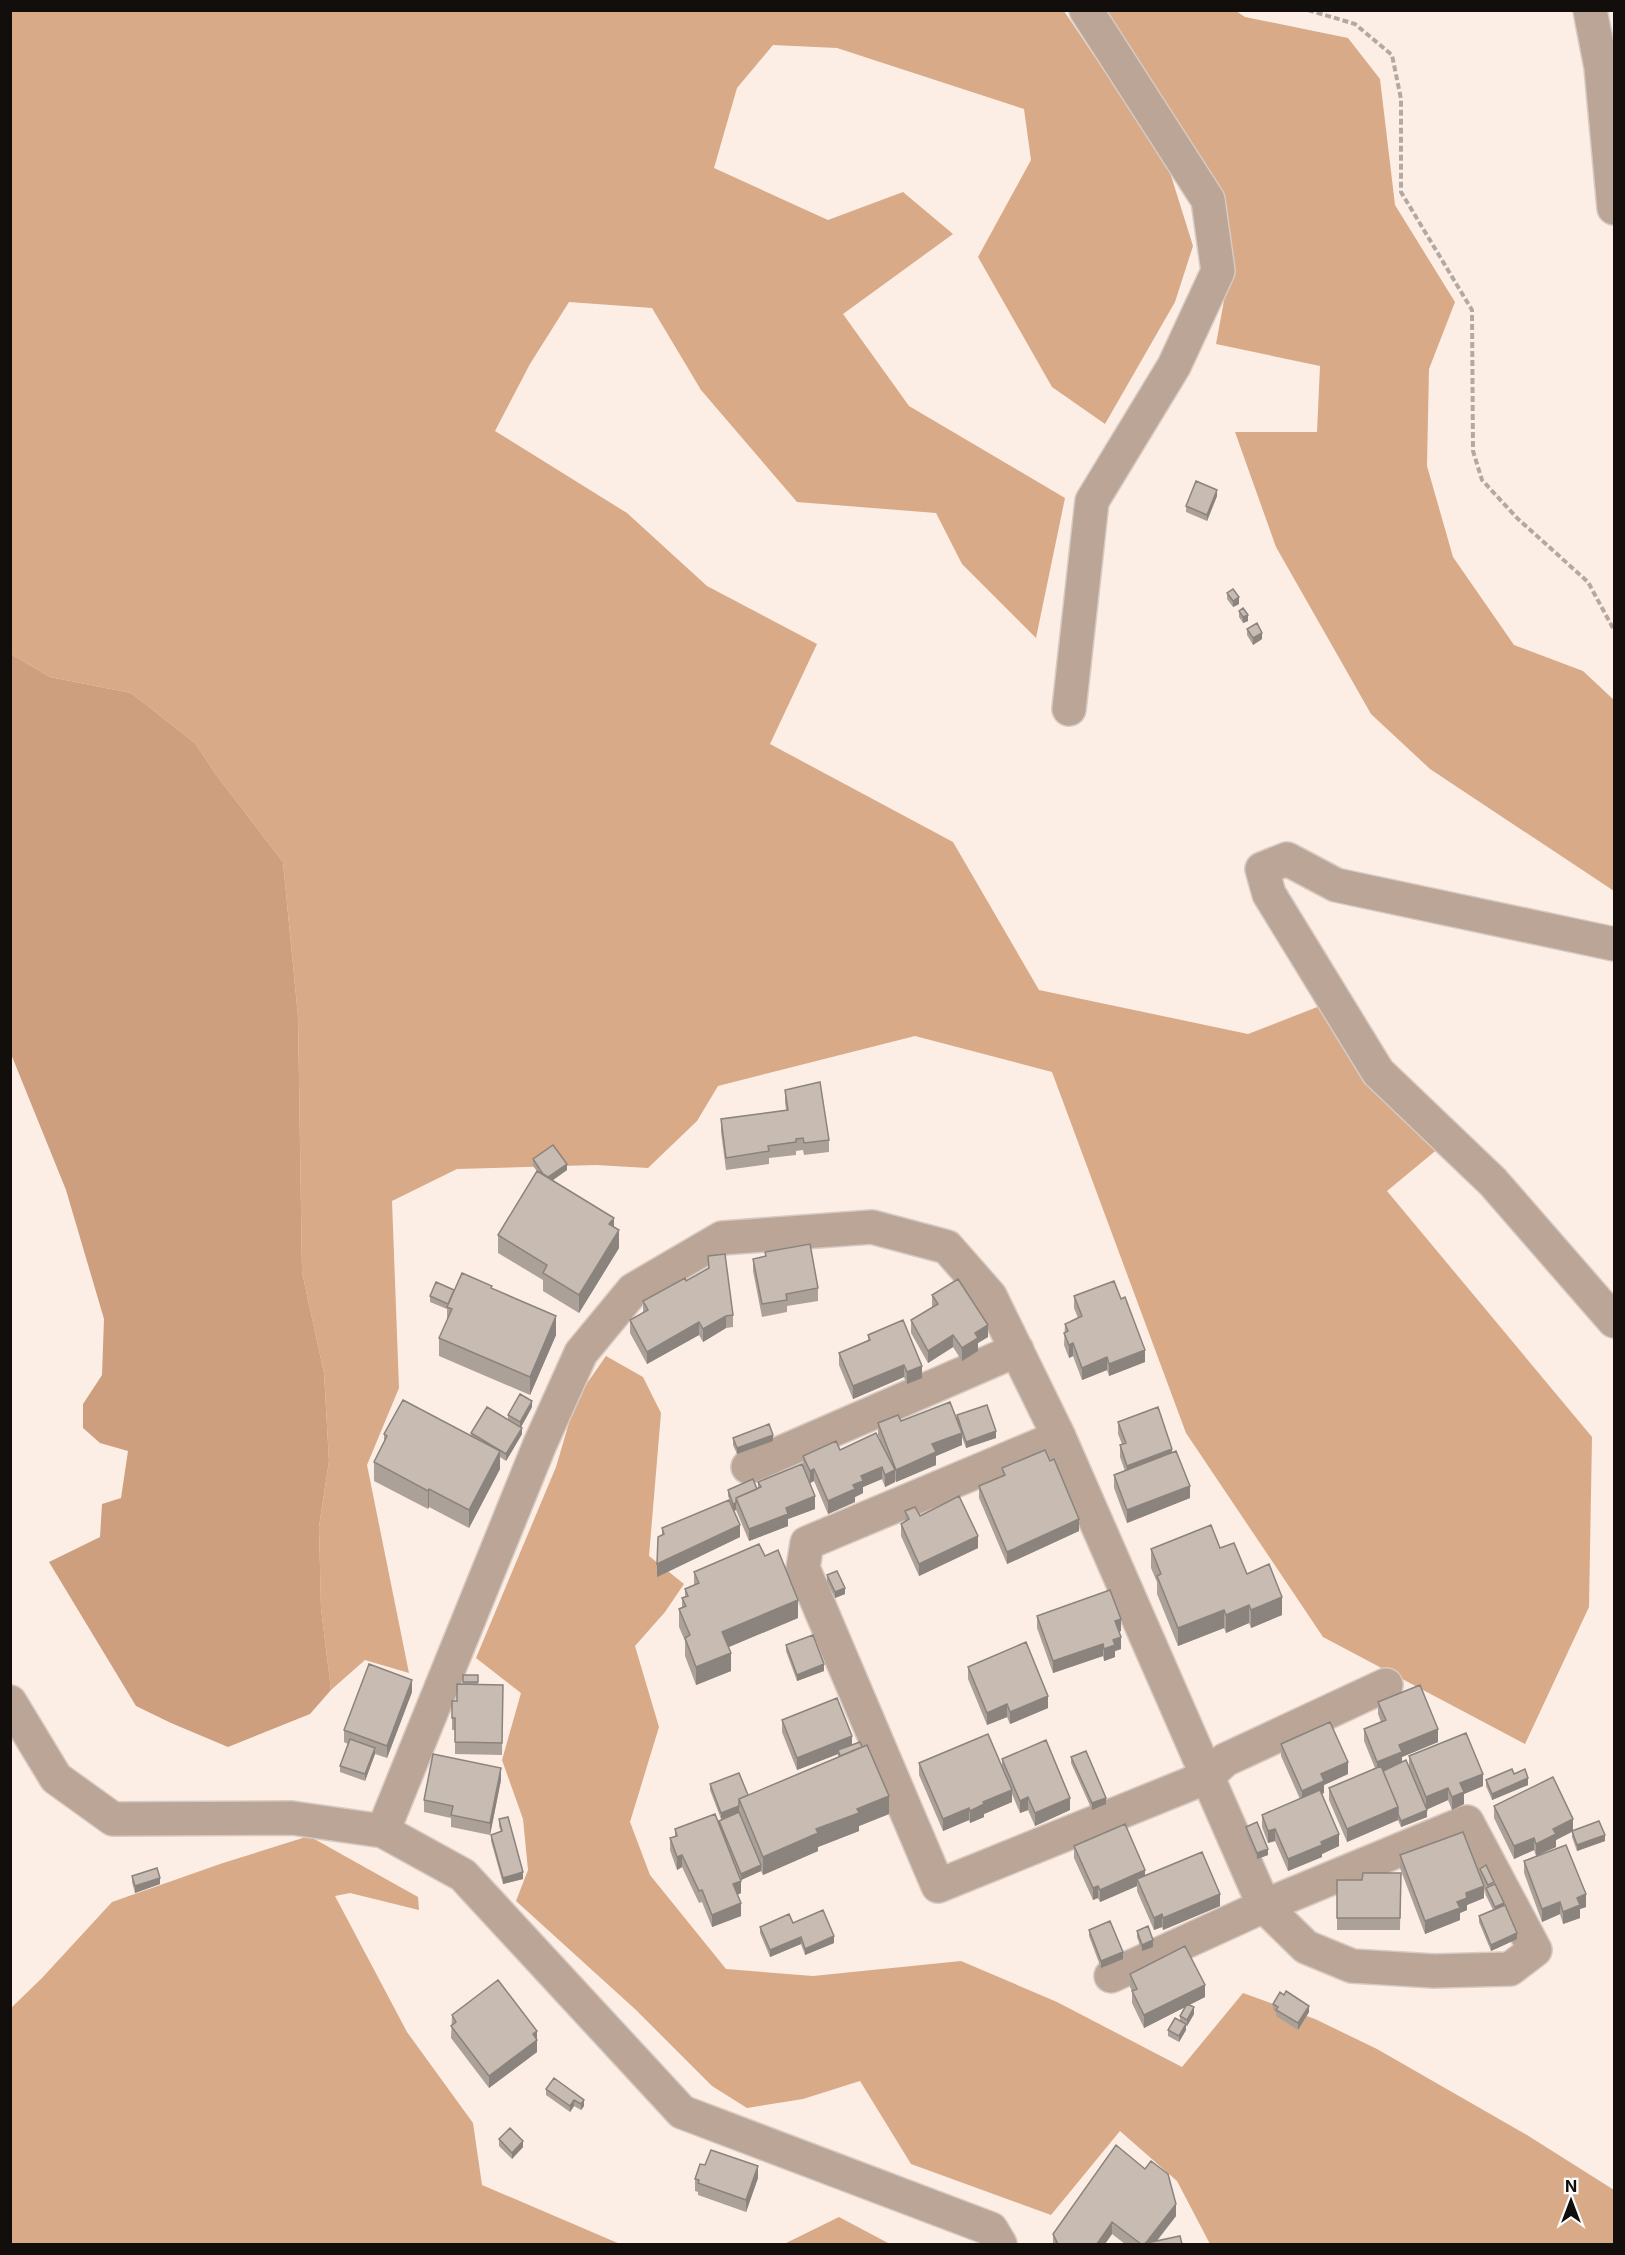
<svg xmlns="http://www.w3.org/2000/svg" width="1625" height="2255" font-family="Inter,sans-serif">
	<rect width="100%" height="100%" fill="#fceee5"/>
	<path fill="#d8aa88" d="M11 11H1064L1168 166 1193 246 1175 302 1105 424 1052 387 978 257 1031 160 1024 109 837 48 773 45 737 88 714 168 828 220 903 192 953 234 843 314 909 406 1065 498 1036 638 962 564 936 513 797 502 701 390 652 308 569 302 530 364 495 431 627 513 707 586 817 644 770 744 953 842 1039 990 1248 1034 1325 1004 1445 1143 1387 1191 1592 1437 1589 1607 1525 1744 1323 1637 1186 1433 1052 1072 915 1036 718 1086 697 1121 648 1168 596 1165 457 1169 392 1201 399 1388 367 1465 409 1673 365 1660 331 1690 321 1608 319 1527 329 1461 324 1373 302 1272 298 1016 283 862 217 776 195 743 131 693 50 677 11 654Z
		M1102 11H1236L1245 17 1348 38 1380 79 1395 205 1455 302 1429 369 1427 466 1453 557 1514 645 1583 671 1614 700V891L1430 769 1371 714 1276 547 1235 432H1317L1320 366 1216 344 1230 268Z
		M606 1356 643 1377 661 1413 649 1556 684 1584 665 1612 635 1646 659 1727 630 1822 650 1875 726 1969 813 1976 961 1961 1057 2002 1182 2067 1243 1993 1315 2019 1377 2049 1527 2135 1614 2190V2244H1210L1177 2181 1120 2131 1051 2215 911 2164 860 2081 803 2099 747 2108 712 2086 636 2010 516 1901 528 1870 523 1819 502 1760 521 1693 476 1658 556 1467 576 1399Z
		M309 1836 418 1897 419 1910 350 1893 335 1896 407 2032 473 2123 482 2185 620 2244H11V2008L42 1978 112 1902 223 1863Z
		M839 2217 890 2244H784Z"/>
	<path fill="#cd9f7e" d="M11 654 50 677 131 693 195 743 217 776 283 862 298 1016 302 1272 324 1373 329 1461 319 1527 321 1608 331 1690 310 1714 228 1747 171 1723 136 1706 49 1562 100 1537 102 1504 121 1498 128 1451 100 1443 83 1428V1404L102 1375 104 1319 66 1190 11 1054Z"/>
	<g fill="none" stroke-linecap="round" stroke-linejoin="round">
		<g stroke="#d7cac2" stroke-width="36">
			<path id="street" d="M1590 10 1601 67 1614 208
				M1069 709 1092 501 1174 366 1218 271 1208 200 1086 10
				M1614 944 1336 885 1287 859 1262 869 1269 894 1378 1072 1493 1182 1614 1321
				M1059 1437 807 1543 803 1568 938 1886 1207 1777 1225 1760 1386 1685
				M748 1467 1017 1350
				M10 1702 56 1778 113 1819 292 1818 383 1831 463 1875 682 2112 991 2229 1000 2244
				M383 1831 540 1444 581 1353 633 1290 722 1238 872 1227 947 1247 990 1296 1059 1437 1264 1906 1306 1947 1352 1966 1434 1971 1510 1969 1535 1950 1467 1822 1264 1906 1111 1976"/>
		</g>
		<path stroke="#b4a9a2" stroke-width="4" stroke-dasharray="6 3" stroke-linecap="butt" d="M1308 10 1355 24 1392 55 1401 99V192L1472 310 1473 451 1482 480 1517 518 1588 582 1614 630"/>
		<use href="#street" stroke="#baa596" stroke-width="33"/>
	</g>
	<path fill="#aba199" d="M1217 496 1207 521 1186 512V506Z
		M1227 593 1239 604 1233 607 1227 599Z
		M1239 611 1248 621 1243 623 1239 617Z
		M1247 629 1262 639 1253 645 1247 635Z
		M785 1090 829 1140V1152L804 1155 803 1150 796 1151V1155L769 1158V1164L726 1170 721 1132V1119L786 1110 785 1102Z
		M533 1159 567 1170 553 1180 614 1227 619 1248 579 1313 543 1291V1280L498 1253V1235L537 1171 533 1166Z
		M765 1252 818 1288V1301L787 1306V1312L762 1317 753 1271V1259L765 1257Z
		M708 1256 733 1315V1327L726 1328 703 1342 699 1335 647 1364 630 1333V1320L643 1313V1301L686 1281 708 1268Z
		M492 1289 556 1335 530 1395 439 1356V1338L447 1320V1309L430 1302V1296L454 1290Z
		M932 1295 988 1337 978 1343V1351L962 1361 953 1347 928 1363 911 1333V1320L932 1308Z
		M1074 1296 1145 1362 1109 1376 1107 1370 1082 1380 1073 1356 1069 1358 1064 1345 1065 1324 1078 1318 1074 1308Z
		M868 1335 922 1378 907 1384 904 1377 853 1399 839 1365V1353L868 1340Z
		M532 1407 521 1427 522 1434 506 1461 500 1457V1469L469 1528 429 1507 428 1509 374 1481V1462L384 1442V1434L471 1435V1433L508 1420V1415Z
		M957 1415 996 1438 966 1448 962 1437V1445L936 1456V1465L896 1482 895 1480V1482L885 1487 882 1479 863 1487V1493L855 1497V1502L828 1514 814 1481 810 1483 815 1509 788 1519V1526L749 1541 736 1510 734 1511 740 1537 657 1577 662 1535V1528L732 1506 728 1496V1490L757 1489 758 1488V1482L803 1466V1456L840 1450 880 1439 878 1435V1423L957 1420Z
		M1118 1422 1172 1452 1190 1498 1127 1523 1114 1488V1475L1125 1471 1120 1457V1445L1122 1444 1118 1434Z
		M733 1438 773 1441 737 1454 733 1445Z
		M1002 1468 1079 1531 1007 1564 979 1498V1486L1002 1476Z
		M905 1511 920 1516 978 1548 919 1576 901 1536V1524L905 1522Z
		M1220 1548 1247 1574 1282 1615 1251 1628 1249 1623 1226 1633 1224 1628 1178 1646 1157 1594V1582L1151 1568V1549Z
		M765 1556 798 1618 728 1647 731 1671 696 1685 685 1656V1641L679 1627V1609L682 1608V1598L685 1597V1589L694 1585V1572Z
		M827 1575 845 1594 835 1598 827 1582Z
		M1037 1616 1121 1631 1119 1632 1121 1649 1115 1651V1657L1104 1661 1103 1656 1053 1673 1037 1628Z
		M786 1645 824 1671 797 1681 786 1651Z
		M968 1667 1048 1708 1010 1724 1007 1717 987 1725 968 1679Z
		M463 1675H478V1684L503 1685 502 1755 455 1754V1730H452V1701H457L463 1684Z
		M412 1692 387 1758 375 1754 365 1781 340 1772V1766L348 1744 344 1742V1730Z
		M1378 1702 1438 1742 1402 1757V1762L1409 1768V1756L1483 1786 1464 1794V1804L1452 1810 1448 1800 1427 1809V1817L1401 1827 1398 1820 1347 1842 1329 1800V1788L1375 1768 1364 1741V1729L1381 1722 1378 1714Z
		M782 1720 852 1745 889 1814 859 1826V1831L818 1847V1851L763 1875 761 1871 741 1880V1893L737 1895 741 1916 712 1927 702 1902 699 1903 682 1867 677 1870 670 1850V1838L675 1837V1829L719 1822 737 1813 721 1819 710 1790V1784L748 1795 838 1757V1754L797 1770 782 1732Z
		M1281 1744 1348 1774 1324 1785V1793L1322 1794 1339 1846 1322 1854V1857L1288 1871 1275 1841 1268 1843 1262 1827V1815L1300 1799 1281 1756Z
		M1071 1757 1106 1804 1092 1810 1071 1763Z
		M1002 1759 1070 1810 1035 1826 1028 1810 1020 1813 1012 1794V1802L984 1814V1817L970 1823 969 1820 943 1831 919 1775V1763L1002 1768Z
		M1514 1774 1528 1785 1492 1800 1486 1786V1780Z
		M501 1780 490 1835 451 1827V1818L424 1812V1800Z
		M1494 1806 1573 1830 1605 1841 1577 1851 1572 1837V1832L1556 1840V1847L1540 1854 1586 1907 1580 1909V1918L1563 1924 1560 1914 1542 1922 1524 1873V1861L1536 1856 1534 1850 1514 1859 1494 1818Z
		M499 1819 523 1879 503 1884 491 1841V1835L501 1832 499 1826Z
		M1246 1827 1268 1855 1257 1859 1246 1833Z
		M1074 1846 1145 1876 1220 1906 1163 1930 1162 1927 1154 1930 1137 1891V1886L1100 1902 1098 1898 1093 1900 1074 1858Z
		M1400 1855 1484 1898 1467 1905V1910L1460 1913V1920L1425 1934 1400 1868Z
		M1480 1869 1494 1884 1504 1905 1517 1939 1491 1951 1479 1922V1916L1493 1910 1486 1895 1487 1888 1480 1875Z
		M1401 1873 1400 1930H1337V1880H1362Z
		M132 1876 160 1884 135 1893 132 1882Z
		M793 1923 834 1943 805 1955 801 1944 770 1957 760 1933V1927Z
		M1089 1930 1123 1959 1101 1968 1089 1936Z
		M1137 1931 1153 1947 1142 1951 1137 1937Z
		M1130 1974 1205 1997 1189 2005 1194 2014 1187 2026H1186V2030L1179 2042 1168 2036V2030L1180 2021V2016L1185 2007 1144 2028 1132 2003V1991L1130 1987Z
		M1273 2004 1309 2012 1298 2030 1276 2016V2012L1273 2010Z
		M452 2015 537 2039V2052L489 2088 451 2038Z
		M546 2089 584 2100V2106L581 2110 574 2106 570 2112 546 2095Z
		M499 2139 523 2147 512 2159 499 2146Z
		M1116 2145 1176 2216 1157 2241 1182 2244H1125L1112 2234 1105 2244H1053V2234Z
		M758 2178 746 2212 698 2195V2192L695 2191V2179Z"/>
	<path fill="#8b837d" d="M1217 490V496L1207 521V515Z
		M1239 597V604L1233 607V601Z
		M1248 615V621L1243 623V617Z
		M1262 633V639L1253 645V638Z
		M567 1164V1170L546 1185V1179Z
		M614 1218V1236L609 1224Z
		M619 1230V1248L579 1313V1295Z
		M556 1316V1335L530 1395V1377Z
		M726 1316V1328L703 1342V1329Z
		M699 1322V1335L647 1364V1352Z
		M988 1325V1337L978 1343V1351L962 1361V1348L975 1333Z
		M953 1335V1347L928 1363V1351Z
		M1073 1343V1356L1069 1358V1345Z
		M1145 1350V1362L1109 1376V1364Z
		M1107 1357V1370L1082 1380V1368Z
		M904 1365V1377L853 1399V1386Z
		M922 1366V1378L907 1384V1372Z
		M532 1401V1407L520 1429V1422Z
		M522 1428V1434L506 1461V1454Z
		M996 1431V1438L966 1448V1442Z
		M962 1433V1445L936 1456V1465L896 1482V1470L932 1444Z
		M773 1435V1441L737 1454V1448Z
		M1172 1449V1461L1127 1478V1466Z
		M500 1451V1469L469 1528V1510Z
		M882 1467V1479L863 1487V1493L855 1497V1502L828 1514V1501L861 1476Z
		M814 1469V1481L810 1483V1471Z
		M895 1470V1482L885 1487V1475Z
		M1190 1486V1498L1127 1523V1510Z
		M429 1489V1507L428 1509V1491Z
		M815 1496V1509L788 1519V1526L749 1541V1529L786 1508Z
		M736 1503V1510L733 1511V1504Z
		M1079 1519V1531L1007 1564V1552Z
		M740 1525V1537L657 1577V1564Z
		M978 1536V1548L919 1576V1564Z
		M845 1588V1594L835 1598V1592Z
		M1282 1597V1615L1251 1628V1610Z
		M798 1600V1618L722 1650V1632Z
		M1249 1605V1623L1226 1633V1615Z
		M1224 1610V1628L1178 1646V1628Z
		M1121 1619V1631L1115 1633V1621Z
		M1121 1637V1649L1115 1651V1657L1104 1661V1649L1113 1640Z
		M1103 1644V1656L1053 1673V1661Z
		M731 1653V1671L696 1685V1667Z
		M824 1664V1671L797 1681V1675Z
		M412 1680V1692L387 1758V1746Z
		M1048 1696V1708L1010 1724V1712Z
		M1007 1704V1717L987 1725V1713Z
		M1438 1729V1742L1402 1757V1764L1377 1774V1762L1399 1745Z
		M852 1736V1748L838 1750V1754L797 1770V1758Z
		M375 1748V1754L365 1781V1774Z
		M1348 1762V1774L1324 1785V1793L1302 1803V1791L1321 1774Z
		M501 1768V1780L490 1835V1823Z
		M1483 1774V1786L1464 1794V1804L1452 1810V1797L1460 1783Z
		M1528 1778V1785L1492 1800V1794Z
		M1448 1788V1800L1426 1810V1797Z
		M1012 1790V1802L984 1814V1817L970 1823V1811L983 1802Z
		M889 1796V1814L859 1826V1831L818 1847V1851L763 1875V1857L857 1809Z
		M1028 1797V1810L1020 1813V1801Z
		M1070 1798V1810L1035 1826V1813Z
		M1106 1798V1804L1092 1810V1803Z
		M739 1806V1813L721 1819V1813Z
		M1398 1807V1820L1347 1842V1829Z
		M969 1808V1820L943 1831V1819Z
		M1427 1810V1817L1401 1827V1821Z
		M1573 1819V1831L1556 1840V1847L1536 1856V1844L1553 1829Z
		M1275 1829V1841L1268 1843V1831Z
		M1339 1834V1846L1322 1854V1857L1288 1871V1859Z
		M1605 1835V1841L1577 1851V1845Z
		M1534 1838V1850L1514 1859V1846Z
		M1268 1849V1855L1257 1859V1853Z
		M682 1855V1867L677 1870V1857Z
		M761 1865V1871L741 1880V1874Z
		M1145 1870V1882L1137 1879V1886L1100 1902V1890Z
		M523 1872V1879L503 1884V1878Z
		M160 1878V1884L135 1893V1886Z
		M741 1881V1893L733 1897V1884Z
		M1098 1886V1898L1093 1900V1888Z
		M1484 1886V1898L1467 1905V1910L1460 1913V1920L1425 1934V1921L1457 1902 1466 1893Z
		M1220 1894V1906L1163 1930V1918Z
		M1586 1894V1907L1580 1909V1918L1563 1924V1912L1577 1898Z
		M1560 1902V1914L1542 1922V1909Z
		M741 1903V1916L712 1927V1915Z
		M1504 1903V1909L1495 1913V1907Z
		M1162 1914V1927L1154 1930V1918Z
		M1517 1933V1939L1491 1951V1945Z
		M834 1936V1943L805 1955V1949Z
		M801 1937V1944L770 1957V1950Z
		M1153 1940V1947L1142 1951V1945Z
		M1123 1952V1959L1101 1968V1961Z
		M1205 1985V1997L1144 2028V2015Z
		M1309 2006V2012L1298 2030V2023Z
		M1194 2007V2014L1187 2026V2020Z
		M1186 2024V2030L1179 2042V2036Z
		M537 2031V2052L489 2088V2076Z
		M574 2100V2106L570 2112V2106Z
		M584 2100V2106L581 2110V2104Z
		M523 2141V2147L512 2159V2153Z
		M758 2166V2178L746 2212V2200Z
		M1176 2204V2216L1154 2244H1145Z
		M1112 2222V2234L1105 2244H1097Z"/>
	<path fill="#c7bbb2" stroke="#8b837d" stroke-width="1.5" d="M1196 481 1217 490 1207 515 1186 506Z
		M1233 589 1239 597 1233 601 1227 593Z
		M1243 608 1248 615 1243 617 1239 611Z
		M1257 623 1262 633 1253 638 1247 629Z
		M820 1082 829 1140 804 1143 803 1138 796 1139V1142L768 1146 769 1151 726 1158 721 1119 788 1110 785 1090Z
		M553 1145 567 1164 548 1177 543 1174 533 1159Z
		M537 1171 614 1218 609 1224 619 1230 579 1295 543 1273 547 1265 498 1235Z
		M810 1244 818 1288 786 1294 787 1300 762 1304 753 1259 766 1256 765 1252Z
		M725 1254 733 1315 726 1316 703 1329 699 1322 647 1352 630 1320 648 1310 643 1301 685 1278 686 1281 709 1268 708 1256Z
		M462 1273 492 1286 491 1288 556 1316 530 1377 439 1338 452 1309 447 1307Z
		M958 1279 988 1325 975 1333 978 1338 962 1348 953 1335 928 1351 911 1320 938 1304 932 1295Z
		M1114 1281 1121 1299 1125 1297 1145 1350 1109 1364 1107 1357 1082 1368 1073 1343 1069 1345 1064 1333 1068 1331 1065 1324 1082 1316 1074 1296Z
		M436 1282 454 1290 448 1304 430 1296Z
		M903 1320 922 1366 907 1372 904 1365 853 1386 839 1353 870 1340 868 1335Z
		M520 1394 532 1401 520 1422 508 1415Z
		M403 1400 500 1451 469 1510 429 1489 428 1491 374 1462 387 1436 384 1434Z
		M950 1402 962 1433 932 1444 936 1452 896 1470 878 1423 898 1415 901 1421Z
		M987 1405 996 1431 966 1442 957 1415Z
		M487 1407 522 1428 506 1454 471 1433Z
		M1158 1407 1172 1449 1127 1466 1120 1445 1126 1443 1118 1422Z
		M769 1424 773 1435 737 1448 733 1438Z
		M876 1433 895 1470 885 1475 882 1467 861 1476 863 1481 853 1485 855 1489 828 1501 814 1469 810 1471 803 1456 836 1441 840 1450Z
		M1045 1450 1050 1461 1054 1459 1079 1519 1007 1552 979 1486 1005 1475 1002 1468Z
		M1176 1451 1190 1486 1127 1510 1114 1475Z
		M802 1464 815 1496 786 1508 788 1514 749 1529 736 1498 761 1487 758 1482Z
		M753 1479 757 1489 736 1498V1503L733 1504 728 1490Z
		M959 1496 978 1536 919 1564 901 1524 909 1519 905 1511 915 1507 920 1516Z
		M729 1500 740 1525 657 1564 658 1537 664 1534 662 1528Z
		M1211 1525 1220 1548 1234 1543 1247 1574 1269 1564 1282 1597 1251 1610 1249 1605 1226 1615 1224 1610 1178 1628 1157 1576 1161 1574 1151 1549Z
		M759 1544 765 1556 778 1550 798 1600 722 1632 731 1653 696 1667 685 1638 690 1635 679 1609 686 1606 682 1598 688 1596 685 1589 699 1583 694 1572Z
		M837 1571 845 1588 835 1592 827 1575Z
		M1110 1590 1121 1619 1115 1621 1121 1637 1113 1640 1115 1645 1104 1649 1103 1644 1053 1661 1037 1616Z
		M813 1635 824 1664 797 1675 786 1645Z
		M1026 1642 1048 1696 1010 1712 1007 1704 987 1713 968 1667Z
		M369 1664 412 1680 387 1746 344 1730Z
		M463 1675H478V1682H463Z
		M457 1684 503 1685 502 1743 455 1742V1718H452V1701H457Z
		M1420 1685 1438 1729 1399 1745 1402 1752 1377 1762 1364 1729 1386 1720 1378 1702Z
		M837 1698 852 1736 797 1758 782 1720Z
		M1330 1722 1348 1762 1321 1774 1324 1781 1302 1791 1281 1744Z
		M1466 1733 1483 1774 1460 1783 1464 1792 1452 1797 1448 1788 1426 1797 1409 1756Z
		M988 1734 1012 1790 983 1802 984 1804 970 1811 969 1808 943 1819 919 1763Z
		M350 1739 375 1748 365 1774 340 1766Z
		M1046 1740 1070 1798 1035 1813 1028 1797 1020 1801 1002 1759Z
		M860 1742 862 1747 840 1756 838 1750Z
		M867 1745 889 1796 857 1809 859 1813 816 1829 818 1833 763 1857 739 1799Z
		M1086 1751 1106 1798 1092 1803 1071 1757Z
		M433 1754 501 1768 490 1823 451 1815 453 1806 424 1800Z
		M1406 1760 1427 1810 1401 1821 1398 1814V1807L1383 1771Z
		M1381 1766 1398 1807 1347 1829 1329 1788Z
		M1512 1769 1514 1774 1525 1769 1528 1778 1492 1794 1486 1780Z
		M739 1773 748 1795 739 1799V1806L721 1813 710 1784Z
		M1553 1777 1573 1819 1553 1829 1556 1834 1536 1844 1534 1838 1514 1846 1494 1806Z
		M1320 1790 1339 1834 1321 1842 1322 1845 1288 1859 1275 1829 1268 1831 1262 1815Z
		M739 1812 761 1865 741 1874 719 1821Z
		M715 1814 741 1881 733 1884 741 1903 712 1915 702 1890 699 1891 682 1855 677 1857 670 1838 677 1836 675 1829Z
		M508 1817 523 1872 503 1878 491 1835 502 1831 499 1819Z
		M1599 1821 1605 1835 1577 1845 1572 1831Z
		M1257 1822 1268 1849 1257 1853 1246 1827Z
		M1125 1824 1145 1870 1100 1890 1098 1886 1093 1888 1074 1846Z
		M1463 1832 1484 1886 1466 1893 1467 1898 1457 1902 1460 1908 1425 1921 1400 1855Z
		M1566 1845 1586 1894 1577 1898 1580 1905 1563 1912 1560 1902 1542 1909 1524 1861Z
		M1202 1852 1220 1894 1163 1918 1162 1914 1154 1918 1137 1879Z
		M1486 1865 1494 1882 1488 1885 1480 1869Z
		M157 1868 160 1878 135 1886 132 1876Z
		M1363 1873H1401L1400 1918H1337V1880H1362Z
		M1495 1884 1504 1903 1495 1907 1486 1888Z
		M1505 1905 1517 1933 1491 1945 1479 1916Z
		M823 1910 834 1936 805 1949 801 1937 770 1950 760 1927 789 1914 793 1923Z
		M1110 1921 1123 1952 1101 1961 1089 1930Z
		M1148 1926 1153 1940 1142 1945 1137 1931Z
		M1185 1946 1205 1985 1144 2015 1132 1991 1137 1989 1130 1974Z
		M498 1980 537 2031 533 2034 537 2040 489 2076 451 2026 456 2022 452 2015Z
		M1286 1991 1309 2006 1298 2023 1276 2010 1278 2007 1273 2004 1280 1992 1284 1995Z
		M1187 2004 1194 2007 1187 2020 1180 2016Z
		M1175 2018 1186 2024 1179 2036 1168 2030Z
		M554 2078 584 2100 581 2104 574 2100 570 2106 546 2089Z
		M510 2128 523 2141 512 2153 499 2139Z
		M1116 2145 1145 2169 1151 2161 1168 2174 1176 2204 1145 2244H1141L1112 2222 1097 2244H1058L1053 2234Z
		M711 2150 758 2166 746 2200 698 2183 699 2180 695 2179 700 2164 705 2165Z
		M1180 2236 1182 2244H1142Z"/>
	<rect width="1625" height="2255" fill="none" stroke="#120e0b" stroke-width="24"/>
	<g transform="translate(1571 2201)" stroke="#fefefe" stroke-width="4.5" paint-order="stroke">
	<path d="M0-4.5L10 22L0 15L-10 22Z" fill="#120e0b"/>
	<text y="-9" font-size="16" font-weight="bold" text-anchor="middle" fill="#120e0b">N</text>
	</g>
</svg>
